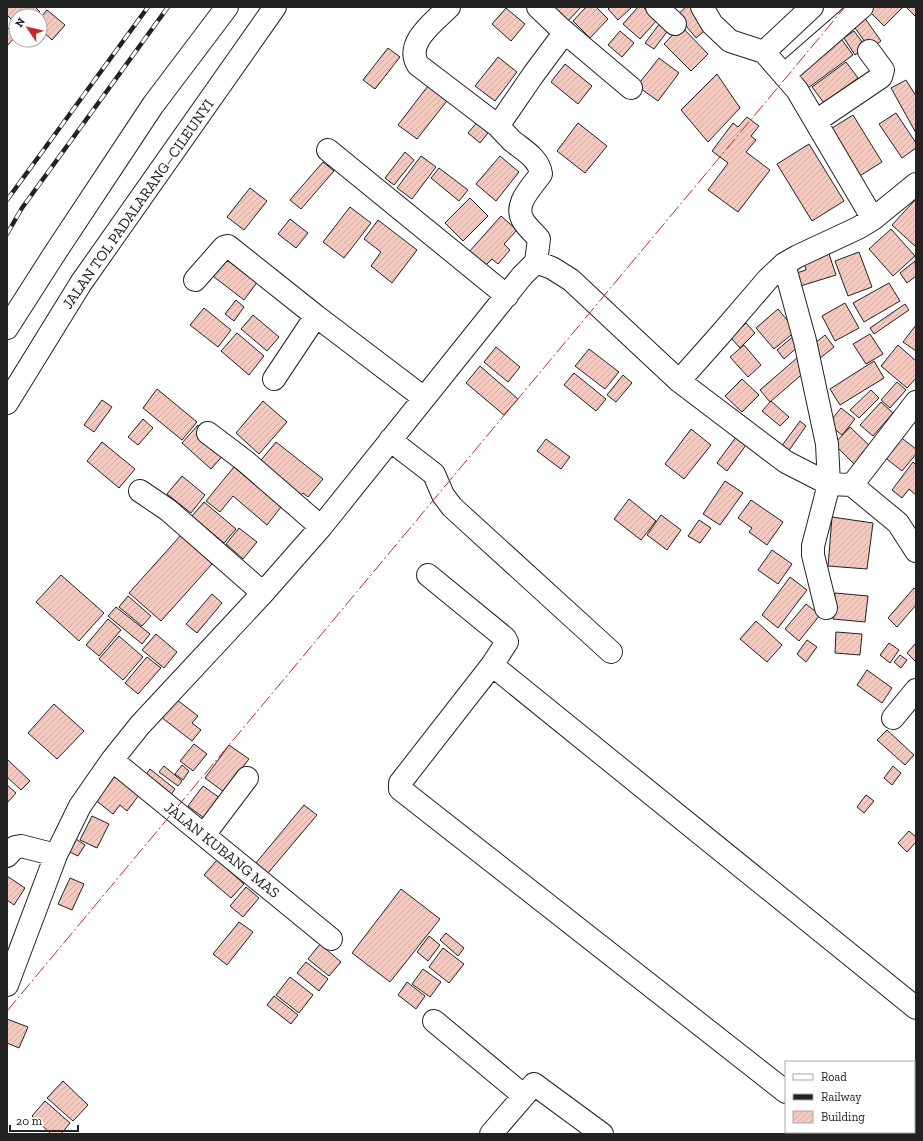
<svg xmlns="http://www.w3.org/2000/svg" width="923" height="1141" font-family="'Zilla Slab',serif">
	<defs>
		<pattern id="building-hatch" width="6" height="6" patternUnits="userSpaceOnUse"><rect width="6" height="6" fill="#f3c9c0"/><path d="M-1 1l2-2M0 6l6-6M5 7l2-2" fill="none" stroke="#d0aca5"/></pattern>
	</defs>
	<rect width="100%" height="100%" fill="#fff"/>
	<path fill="url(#building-hatch)" stroke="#222" d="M7 7H35L40 12 36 16H16V24L7 15Z
		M548 7H581L566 23Z
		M586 7H596L608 19 590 38 573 21Z
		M610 7H632L618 20 608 9Z
		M638 7H643L657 20 640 39 623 24Z
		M686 7H695L710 26 696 38 677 15Z
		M866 7H903L884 26 866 8Z
		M906 7H916V17Z
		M506 8 525 24 511 41 492 24Z
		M47 10 65 25 52 40 40 29V18Z
		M864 17 881 41 870 49 853 25Z
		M663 19 672 25 654 49 645 43Z
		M681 26 708 54 691 71 664 44Z
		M7 27 16 36 7 46Z
		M620 31 634 43 622 57 608 45Z
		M854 31 866 47 855 55 844 38Z
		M839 36 853 55 808 88 794 69Z
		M388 48 400 57 375 89 363 80Z
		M498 57 517 72 495 101 475 86Z
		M659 58 679 73 658 101 637 86Z
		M846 62 858 78 824 103 812 87Z
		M565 64 592 86 578 104 551 82Z
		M717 74 740 108 708 142 681 110Z
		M906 80 916 96V133L891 88Z
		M431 82 450 97 417 139 398 125Z
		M896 113 916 143V148L902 158 879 124Z
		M853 115 882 162 858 177 829 130Z
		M747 117 759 126 751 136 756 140 746 152 770 170 738 212 708 190 728 163 712 151 733 123 738 127Z
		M479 120 491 129 480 143 468 133Z
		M578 123 607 146 585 173 557 151Z
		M809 144 844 201 812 221 777 164Z
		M405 152 414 160 394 185 385 178Z
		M421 156 436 167 412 199 397 188Z
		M500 156 519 172 496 201 476 184Z
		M323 162 334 171 301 209 290 200Z
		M439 168 468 190 459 201 431 178Z
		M250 188 267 201 244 230 227 217Z
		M470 198 488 216 463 241 445 223Z
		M916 199V247L892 225Z
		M350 207 371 223 344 258 323 242Z
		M501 216 517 230 504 244 510 250 498 264 492 259 485 266 469 252Z
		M290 219 308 233 296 248 278 234Z
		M378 220 417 250 392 283 371 266 381 252 364 239Z
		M891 229 915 256 893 276 869 249Z
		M859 252 872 287 848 296 835 261Z
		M223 254 258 281 244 300 209 273Z
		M829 254 836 275 794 288 790 275 806 270 804 262Z
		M915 261 916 276 907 283 900 273Z
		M889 283 900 301 864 322 853 303Z
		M236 300 244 307 234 321 225 314Z
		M845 303 859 328 835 341 822 316Z
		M905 304 909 310 874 334 870 328Z
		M204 308 231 330 218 347 190 325Z
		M778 309 796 331 774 349 756 328Z
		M253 315 279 337 267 351 241 329Z
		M746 323 755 333 740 348 731 338Z
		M916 325V351L903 342Z
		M237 333 264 356 249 375 221 351Z
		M870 334 883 354 866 364 853 344Z
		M795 335 802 343 784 359 777 350Z
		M825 335 834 347 819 359 810 347Z
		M744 345 761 365 748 377 730 357Z
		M898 345 916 361V378L907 388 881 366Z
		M496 347 520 367 508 382 484 362Z
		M589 349 619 372 605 389 575 366Z
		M797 358 807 370 770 402 760 390Z
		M874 361 884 378 840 405 830 389Z
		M480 366 518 399 504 415 466 383Z
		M574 373 606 399 596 411 564 385Z
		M623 375 632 383 616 402 607 395Z
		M742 379 759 395 742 412 725 396Z
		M897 382 906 390 890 408 881 400Z
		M157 389 197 422 182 440 143 408Z
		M871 390 879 398 859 418 850 410Z
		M102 400 112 407 94 432 84 425Z
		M263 401 287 422 259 454 236 433Z
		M771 401 789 417 780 426 762 411Z
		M881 402 893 413 873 436 860 425Z
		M841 408 855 419 842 435 828 424Z
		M143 419 153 428 138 445 128 437Z
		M800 421 806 426 788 452 781 447Z
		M198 425 227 451 211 469 182 443Z
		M850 427 874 450 857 467 834 444Z
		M691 429 711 445 684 479 665 464Z
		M899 436 916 449V454L902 471 883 456Z
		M736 437 746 445 727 471 717 463Z
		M546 439 570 457 561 469 537 451Z
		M102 442 135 469 119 488 87 461Z
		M276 442 323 479 308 497 303 493 298 498 257 465Z
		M913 462 916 465V495L909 489 902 498 892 490Z
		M234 467 281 507 267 525 233 496 220 512 206 501Z
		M182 476 205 495 191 513 167 494Z
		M725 481 743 493 720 525 703 514Z
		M629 499 656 521 641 540 614 519Z
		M751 500 783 522 767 545 749 532 752 528 738 518Z
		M204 502 236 529 224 543 192 516Z
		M661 515 681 530 667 550 647 535Z
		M832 517 873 523 867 569 828 566Z
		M699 520 711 528 700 543 688 536Z
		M239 528 257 542 243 559 226 544Z
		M181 535 212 564 161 621 129 593Z
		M772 550 792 564 778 584 758 570Z
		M61 575 104 613 79 641 36 602Z
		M790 577 807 590 778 628 762 615Z
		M914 588 916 589V605L897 627 888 618Z
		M835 593 868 596 865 622 833 619Z
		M212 594 222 603 197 633 186 624Z
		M128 596 151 616 142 626 119 607Z
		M806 604 820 615 799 641 785 629Z
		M116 607 150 634 142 644 108 616Z
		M108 619 121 630 99 656 86 645Z
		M756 621 782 645 767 662 740 639Z
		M836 632 862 634 860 655 835 653Z
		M156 634 177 652 164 668 142 650Z
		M119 636 143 657 123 680 99 659Z
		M807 640 817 647 806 662 797 654Z
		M889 643 899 650 890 663 880 655Z
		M916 643V662L907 653Z
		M900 655 907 660 901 668 894 662Z
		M147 657 161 668 138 694 125 683Z
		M867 670 892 688 882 703 857 685Z
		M176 699 198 716 192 723 201 730 192 741 161 717Z
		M54 704 84 731 57 759 28 733Z
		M887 730 914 755 905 765 877 740Z
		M194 744 207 754 193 771 180 761Z
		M229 745 249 759 224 792 205 778Z
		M7 759 30 781 21 790 7 777Z
		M182 765 189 771 183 780 175 774Z
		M164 766 182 781 178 786 159 772Z
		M893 766 901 773 892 785 884 778Z
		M150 769 175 789 170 796 145 776Z
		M116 771 142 791 127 811 120 805 113 814 94 799Z
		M7 785 16 793 7 803Z
		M203 786 220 798 204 818 188 806Z
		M866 795 874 801 864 813 857 807Z
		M304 805 317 815 268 873 256 863Z
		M92 816 109 824 97 848 80 840Z
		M909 831 916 837V842L907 852 898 843Z
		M73 837 85 845 78 856 66 850Z
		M217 860 244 884 231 898 204 875Z
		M7 876 25 888 14 905 7 900Z
		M70 878 84 884 72 910 58 904Z
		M246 887 259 898 243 917 230 906Z
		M401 889 440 919 390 982 352 953Z
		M239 922 253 932 227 965 213 954Z
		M446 933 464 948 458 956 440 940Z
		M429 936 440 945 428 961 417 952Z
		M320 944 341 962 329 976 308 959Z
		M443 948 464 964 449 983 429 967Z
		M306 962 328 979 319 991 297 973Z
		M423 969 441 982 430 997 412 984Z
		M290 977 313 995 299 1013 276 995Z
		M407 982 425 996 416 1009 398 995Z
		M274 996 298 1015 291 1024 267 1005Z
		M7 1019 28 1027 19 1048 7 1043Z
		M63 1081 88 1105 73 1121 47 1098Z
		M45 1101 70 1123 61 1134H51L32 1116Z"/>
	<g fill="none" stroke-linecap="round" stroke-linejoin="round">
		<g stroke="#222" stroke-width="24">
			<path id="minor" d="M449 7C435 21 404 43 418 65L498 126
				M538 7 561 29 631 88
				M657 7 675 24
				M702 7 712 24 730 41 764 52 797 90 873 219
				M764 52 812 7
				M784 75 862 7
				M816 121 881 77 883 70 869 51
				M328 150 507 296
				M536 262 539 239C534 233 528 228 524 222 512 205 532 187 541 174 539 158 523 150 511 140 507 135 502 131 498 126L533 75 565 32
				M784 264 805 341 827 444 829 484 813 546V555L826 608
				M195 280 224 247 228 246 316 316 424 398
				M274 379 316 316
				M679 381 719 336 768 279 784 264 798 256 858 228 873 219 916 184
				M208 433 245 461 321 527
				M390 440 434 474 443 495 452 507 611 652
				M852 485 916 402
				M140 491 168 510 263 593
				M428 575 505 638 507 642 492 665 400 783V789L786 1092
				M492 665 916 1008
				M893 718 916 690
				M112 760 331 939
				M204 835 247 778
				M7 856 15 847 21 846 56 855
				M7 985 56 855 80 806 112 760 140 725 263 593 321 527 522 276 536 262 552 268 571 280 679 381 786 462 829 484 852 485 898 523 916 551
				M434 1021 523 1095
				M836 1132 839 1134
				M491 1134 534 1084 602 1134"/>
		</g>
		<g stroke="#222" stroke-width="24">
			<path id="highway" d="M7 328 53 256 153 105 227 7
				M7 403 81 283 275 7"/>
		</g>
		<use href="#minor" stroke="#fff" stroke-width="22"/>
		<use href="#highway" stroke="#fff" stroke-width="22"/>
		<g stroke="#222" stroke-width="4.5">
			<path id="rail" d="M7 200 148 7
				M7 234 22 208 168 7"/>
		</g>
		<use href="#rail" stroke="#fff" stroke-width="3" stroke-dasharray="9" stroke-linecap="butt"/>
		<path stroke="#c62828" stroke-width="1" stroke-dasharray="14 3 2 3" stroke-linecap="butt" d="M7 1011 845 7"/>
	</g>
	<g text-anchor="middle" stroke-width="3" stroke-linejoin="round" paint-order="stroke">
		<g font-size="15" fill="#222" stroke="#fff">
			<text transform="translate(138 204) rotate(-55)" y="5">JALAN TOL PADALARANG–CILEUNYI</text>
			<text transform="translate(222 850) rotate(39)" y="5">JALAN KUBANG MAS</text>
		</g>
	</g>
	<rect width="923" height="1141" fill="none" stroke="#222222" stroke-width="16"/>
	<rect x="785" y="1061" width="130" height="72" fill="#ffffff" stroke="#a7a7a7"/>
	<rect x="793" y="1074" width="20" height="6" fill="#ffffff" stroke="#a7a7a7"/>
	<text x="821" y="1081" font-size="12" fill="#222222">Road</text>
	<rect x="793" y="1094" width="20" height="6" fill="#222222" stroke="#a7a7a7"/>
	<text x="821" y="1101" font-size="12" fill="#222222">Railway</text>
	<rect x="793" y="1111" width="20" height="12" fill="url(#building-hatch)" stroke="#a7a7a7"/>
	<text x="821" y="1121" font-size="12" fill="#222222">Building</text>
	<g transform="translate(28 28) rotate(305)"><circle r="19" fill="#ffffff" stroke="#a7a7a7"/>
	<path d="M0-3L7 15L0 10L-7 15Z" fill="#c62828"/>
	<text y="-6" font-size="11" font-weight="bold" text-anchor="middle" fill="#222222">N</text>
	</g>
	<path d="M10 1125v6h68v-6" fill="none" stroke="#222222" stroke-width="2"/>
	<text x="16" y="1125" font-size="12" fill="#222222" stroke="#ffffff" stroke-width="3" paint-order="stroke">20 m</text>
</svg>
